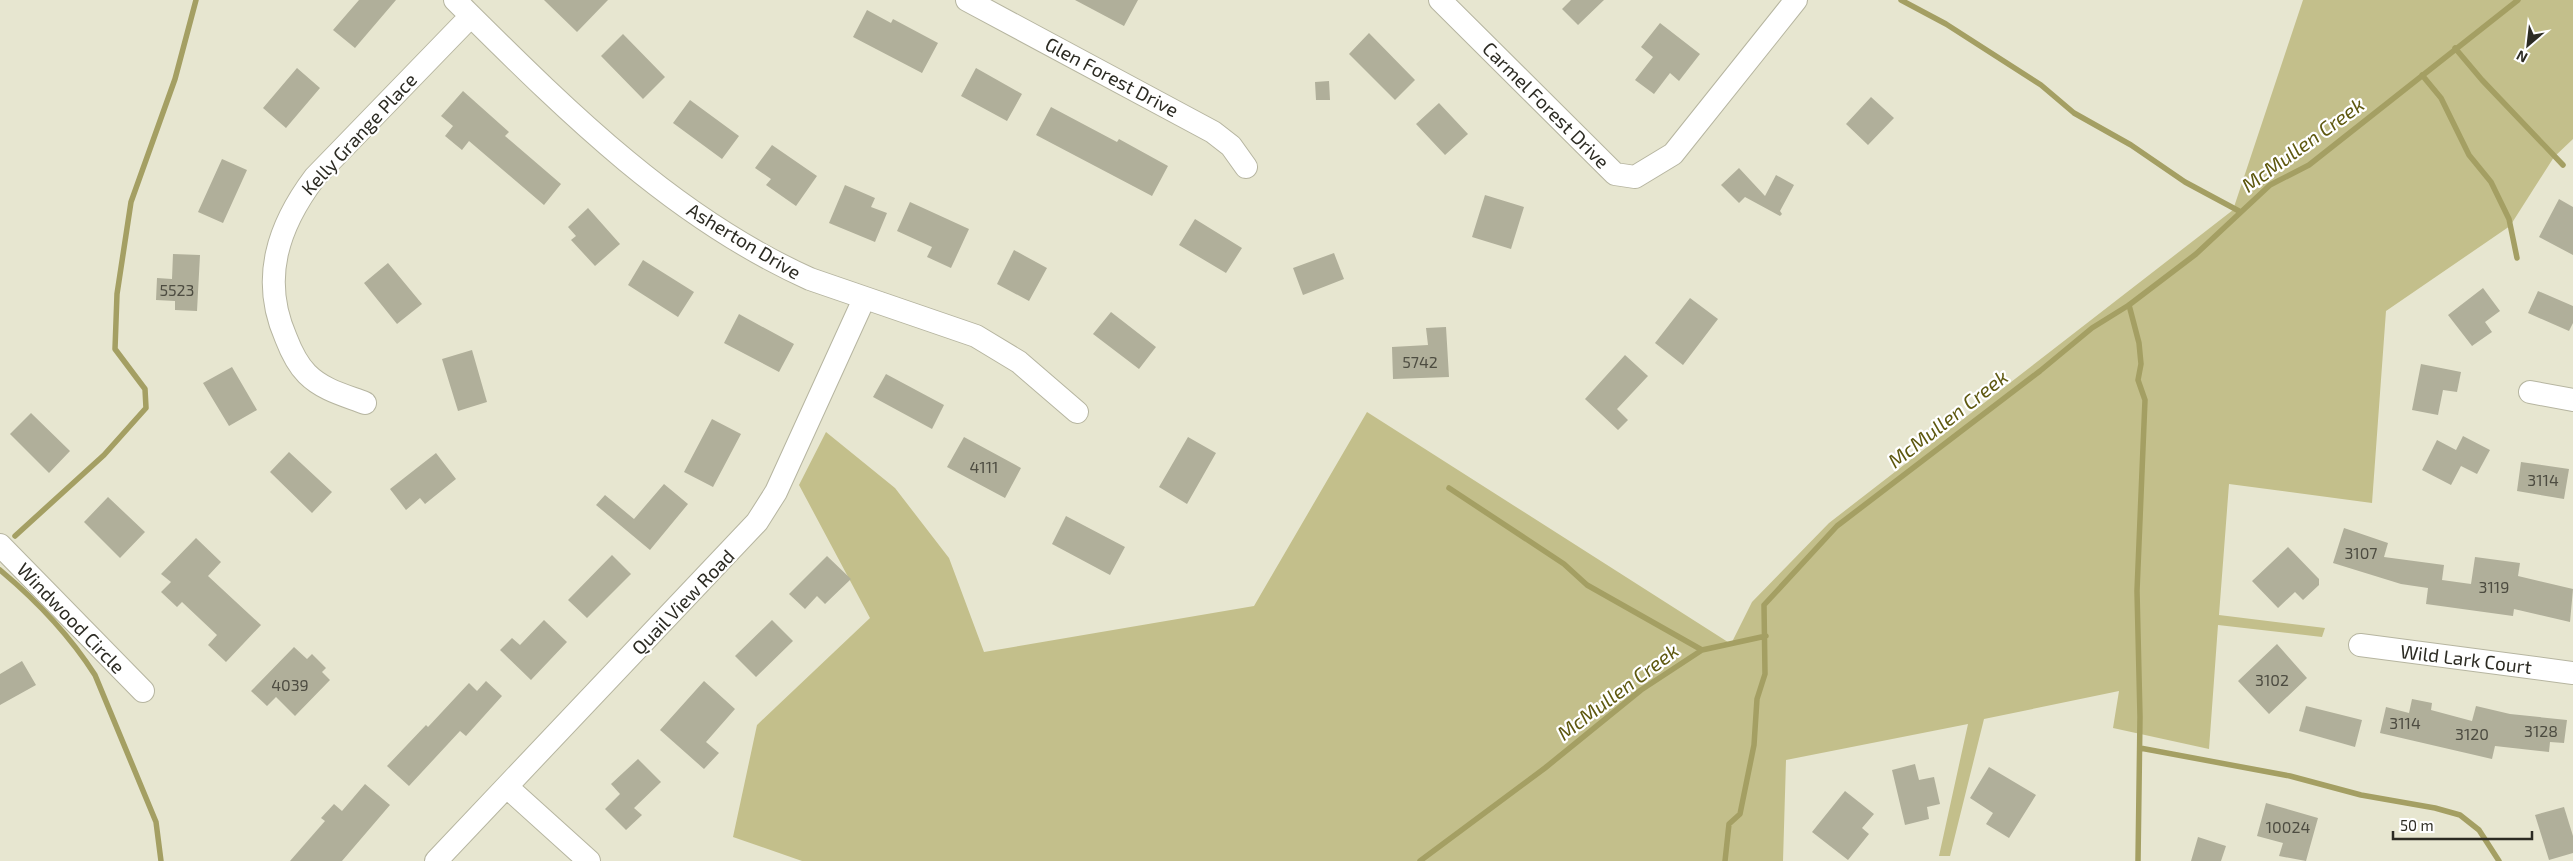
<svg xmlns="http://www.w3.org/2000/svg" width="2573" height="861" font-family="'Exo 2',sans-serif">
	<rect width="100%" height="100%" fill="#e7e6d0"/>
	<path fill="#c3bf8b" d="M2303 0H2573V139L2554 157 2510 226 2386 311 2372 503 2229 484 2219 615 2325 628 2322 637 2218 625 2209 749 2113 728 2119 691 1984 719 1950 856H1939L1968 724 1786 760 1783 861H802L733 837 757 725 870 618 799 485 826 432 895 488 949 558 984 652 1254 606 1367 412 1731 644 1752 602 1829 523 2233 210Z"/>
	<g fill="none" stroke-linecap="round" stroke-linejoin="round">
		<path stroke="#a49f63" stroke-width="5.5" d="M1901 0 1946 24 2041 85 2074 113 2131 145 2185 182 2239 211
			M2455 48 2482 80 2563 165
			M2422 75 2441 98 2469 155 2491 182 2509 219 2517 258
			M2129 305 2139 343 2141 364 2138 380 2145 400 2137 591 2140 717 2138 861
			M1449 488 1564 564 1587 585 1702 650
			M15 536 104 455 146 408 145 389 115 349 117 294 131 202 175 79 196 0
			M0 570C36 600 70 636 95 675L156 822 161 861
			M2140 748 2290 776 2361 795 2435 808 2460 815 2479 830 2499 861
			M1420 861 1545 768 1641 690 1702 650 1766 636
			M1725 861 1729 824 1740 814 1754 745 1757 699 1765 674 1764 605 1837 526 2040 371 2092 328 2129 305 2196 254 2270 185 2309 165 2518 0"/>
	</g>
	<path fill="#b0af9a" d="M359 0H396L355 48 333 30Z
		M544 0H608L577 32Z
		M1075 0H1138L1124 26Z
		M1571 0H1604L1578 25 1562 9Z
		M867 10 891 23 893 19 938 43 922 73 853 37Z
		M1660 23 1700 54 1679 81 1670 73 1654 94 1635 80 1653 57 1641 47Z
		M1369 33 1415 80 1395 100 1349 54Z
		M623 34 665 77 643 99 601 56Z
		M297 68 320 88 286 128 263 108Z
		M976 68 1022 94 1007 121 961 96Z
		M1329 81 1330 100H1316L1315 82Z
		M463 91 509 132 505 136 561 184 544 205 469 141 462 150 445 136 453 126 441 116Z
		M1871 97 1894 118 1868 145 1846 124Z
		M690 100 739 136 722 159 673 123Z
		M1439 103 1468 134 1445 155 1416 124Z
		M1051 107 1117 142 1119 139 1168 166 1152 196 1036 135Z
		M772 145 817 176 796 206 766 185 771 179 755 168Z
		M222 159 247 170 223 223 198 212Z
		M1739 168 1765 196 1776 175 1794 185 1780 211 1782 214 1780 216 1745 197 1739 203 1721 185Z
		M845 185 875 198 871 207 887 213 875 242 829 223Z
		M1485 195 1524 207 1511 249 1472 237Z
		M2559 199 2573 207V255L2539 237Z
		M910 202 969 229 951 268 927 257 932 247 897 231Z
		M588 208 620 244 595 266 571 240 576 236 568 227Z
		M1195 219 1242 248 1226 273 1179 245Z
		M1014 250 1047 268 1029 301 997 284Z
		M1334 253 1344 279 1303 295 1293 268Z
		M173 254 200 255 197 311 175 310V301L156 300 157 278 172 279Z
		M643 260 694 292 678 317 628 285Z
		M388 263 422 304 397 324 364 283Z
		M2483 288 2500 311 2485 322 2492 332 2472 346 2448 315Z
		M2538 291 2573 306V323L2569 331 2528 313Z
		M1690 298 1718 319 1683 365 1655 343Z
		M1111 312 1156 347 1139 369 1093 334Z
		M739 314 794 344 779 372 724 343Z
		M1446 327 1449 377 1393 379 1392 347 1428 345 1426 328Z
		M472 350 487 402 458 411 442 359Z
		M1625 355 1648 376 1617 409 1628 420 1618 430 1585 399Z
		M2421 364 2461 372 2457 392 2443 390 2438 415 2412 410Z
		M232 367 257 410 229 426 203 383Z
		M886 374 944 405 932 429 873 397Z
		M31 413 70 451 49 473 10 434Z
		M712 419 741 434 713 487 684 472Z
		M2463 436 2490 450 2477 474 2461 466 2451 485 2422 470 2437 440 2456 450Z
		M964 437 1021 468 1005 498 947 467Z
		M1188 437 1216 453 1187 504 1159 487Z
		M289 452 332 492 312 513 270 472Z
		M436 453 456 479 425 504 420 498 406 510 390 489Z
		M2521 462 2569 469 2564 499 2517 491Z
		M664 484 688 504 650 550 596 505 605 495 634 519Z
		M108 497 145 532 120 558 84 522Z
		M1066 516 1125 547 1110 575 1052 544Z
		M2344 528 2388 543 2384 557 2444 565 2442 580 2471 584 2475 557 2520 563 2518 576 2573 589 2570 622 2514 609 2513 616 2426 604 2428 588 2401 584 2333 563Z
		M196 538 221 562 208 576 261 625 226 662 208 645 217 635 182 602 177 607 161 592 171 582 161 574Z
		M2288 547 2319 579V585L2303 600 2295 592 2278 608 2252 581Z
		M612 555 631 574 587 618 568 600Z
		M827 556 851 579 825 604 817 596 805 609 789 594Z
		M544 620 567 642 531 680 500 650 512 638 520 645Z
		M772 620 793 641 756 677 735 656Z
		M2277 644 2307 678 2269 714 2238 681Z
		M294 647 307 659 312 654 326 668 322 672 330 680 295 716 276 697 267 706 251 691Z
		M22 661 36 685 0 705V674Z
		M486 681 502 696 466 736 460 731 409 786 387 766 426 725 428 727 469 683 477 691Z
		M704 681 735 709 706 742 719 753 704 769 660 730Z
		M2412 699 2432 703 2431 710 2472 721 2476 706 2510 714 2567 720 2564 743 2550 742 2549 752 2495 746 2492 759 2380 733 2386 707 2409 713Z
		M2306 706 2362 720 2355 747 2299 731Z
		M638 759 661 782 634 808 642 815 626 830 605 809 620 794 611 784Z
		M1915 764 1919 780 1934 777 1940 804 1927 807 1929 819 1905 825 1892 770Z
		M1989 767 2036 795 2009 838 1986 824 1993 813 1970 798Z
		M365 784 390 805 342 861H290L325 821 321 818 334 804 342 811Z
		M1845 791 1874 814 1862 828 1869 834 1848 860 1812 832Z
		M2266 803 2318 818 2306 861 2279 856 2283 843 2257 836Z
		M2564 807 2573 836V853L2549 860 2535 815Z
		M2198 837 2226 846 2221 861H2191Z"/>
	<g fill="none" stroke-linecap="round" stroke-linejoin="round">
		<g stroke="#b6b5a0" stroke-width="24">
			<path id="street" d="M455 0C562 106 670 216 810 279L976 336 1019 362 1077 412
				M967 0 1213 132 1231 146 1246 167
				M1440 0 1615 174 1635 177 1673 154 1796 0
				M2530 392 2573 400
				M365 403C344 395 323 390 307 374 297 364 291 351 286 338 260 279 278 226 315 177L471 16
				M0 545 143 691
				M2360 645 2573 673
				M507 787 589 861
				M436 861 757 522 776 492 864 299"/>
		</g>
		<use href="#street" stroke="#fff" stroke-width="22"/>
	</g>
	<g text-anchor="middle" stroke-width="4.5" stroke-linejoin="round" paint-order="stroke">
		<g font-size="16" fill="#4d4c41">
			<text x="177" y="296">5523</text>
			<text x="1420" y="368">5742</text>
			<text x="984" y="473">4111</text>
			<text x="2543" y="486">3114</text>
			<text x="2361" y="559">3107</text>
			<text x="2494" y="593">3119</text>
			<text x="2272" y="686">3102</text>
			<text x="290" y="691">4039</text>
			<text x="2405" y="729">3114</text>
			<text x="2541" y="737">3128</text>
			<text x="2472" y="740">3120</text>
			<text x="2288" y="833">10024</text>
		</g>
		<g font-size="19" fill="#2c2b23" stroke="#fff">
			<text transform="translate(1112 77) rotate(28)" y="7">Glen Forest Drive</text>
			<text transform="translate(1546 105) rotate(45)" y="7">Carmel Forest Drive</text>
			<text transform="translate(359 134) rotate(-47)" y="7">Kelly Grange Place</text>
			<text transform="translate(744 241) rotate(31)" y="7">Asherton Drive</text>
			<text transform="translate(683 602) rotate(-46)" y="7">Quail View Road</text>
			<text transform="translate(71 618) rotate(46)" y="7">Windwood Circle</text>
			<text transform="translate(2466 659) rotate(7)" y="7">Wild Lark Court</text>
		</g>
		<g font-size="20" font-style="italic" fill="#5e580f" stroke="#fff">
			<text transform="translate(2303 145) rotate(-36)" y="7">McMullen Creek</text>
			<text transform="translate(1948 419) rotate(-38)" y="7">McMullen Creek</text>
			<text transform="translate(1618 692) rotate(-37)" y="7">McMullen Creek</text>
		</g>
	</g>
	<g transform="translate(2528 45) rotate(208)" stroke="#ffffff" stroke-width="4" paint-order="stroke">
	<path d="M0-4L9 19L0 12L-9 19Z" fill="#2c2b23"/>
	<text y="-8" font-size="14" font-weight="bold" text-anchor="middle" fill="#2c2b23">N</text>
	</g>
	<path d="M2393 831v8h139v-8" fill="none" stroke="#2c2b23" stroke-width="2.5"/>
	<text x="2400" y="831" font-size="15" fill="#2c2b23" stroke="#ffffff" stroke-width="4" paint-order="stroke">50 m</text>
</svg>
